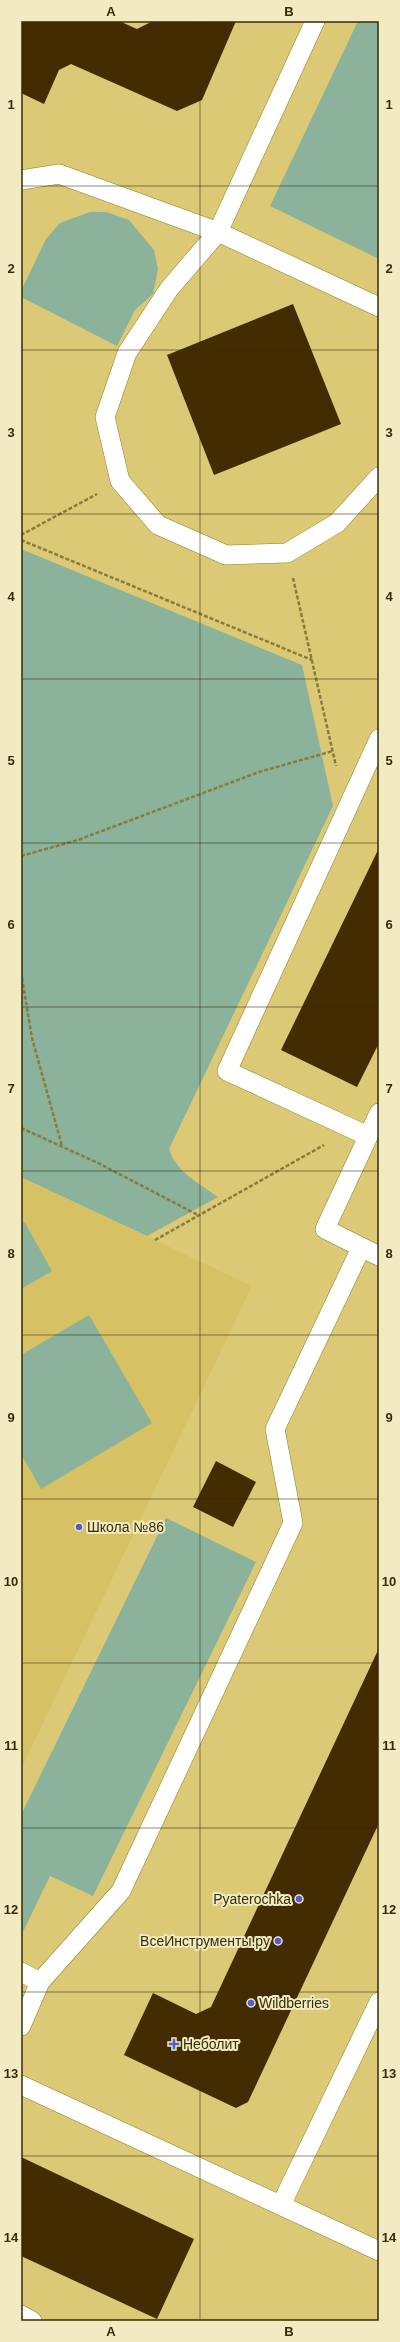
<svg xmlns="http://www.w3.org/2000/svg" width="400" height="2342" font-family="Arial,sans-serif">
	<rect width="100%" height="100%" fill="#dbc975"/>
	<path fill="#d6c264" d="M21 1177 252 1286 21 1769Z"/>
	<path fill="#8bb29a" d="M358 21H379V259L270 206Z
		M90 212H106L129 220 154 250 158 269 153 294 135 310 117 346 21 297V291L46 239 60 223Z
		M21 549 302 665 333 806 169 1149C175 1171 200 1184 218 1197L147 1236 21 1177Z
		M21 1221 25 1223 52 1271 21 1289Z
		M89 1315 152 1423 41 1489 21 1454V1355Z
		M166 1518 256 1562 93 1896 50 1876 21 1936V1815Z"/>
	<path fill="#432c01" d="M21 21H119L137 29 153 21H236L202 100 177 111 71 64 59 70 44 104 21 93Z
		M293 304 341 424 214 475 167 355Z
		M379 848V1043L357 1087 281 1050Z
		M216 1461 256 1482 233 1527 193 1507Z
		M379 1648V1823L248 2102 236 2108 124 2055 153 1993 196 2014 211 2007Z
		M21 2157 194 2239 157 2319 21 2256Z"/>
	<g fill="none" stroke-linecap="round" stroke-linejoin="round">
		<g stroke="#907f27" stroke-width="20">
			<path id="lane" d="M21 180 59 174 218 232 315 21
				M379 307 218 232 169 289 127 353 105 417 120 481 158 525 226 555 287 553 337 523 379 477
				M379 1113 325 1229 379 1256
				M368 1136 227 1071 379 739
				M21 1972 40 1982
				M21 2026 40 1982 121 1891 293 1523 275 1429 361 1248
				M21 2085 379 2251
				M281 2205 379 2002
				M21 2315 32 2321"/>
		</g>
		<path stroke="#887b3e" stroke-width="2.5" stroke-dasharray="4 2" stroke-linecap="butt" d="M21 535 97 494
			M21 540 312 660
			M293 578 336 766
			M21 856 78 840 259 772 333 751
			M21 972 32 1038 62 1146
			M21 1128 98 1163 198 1215
			M155 1240 324 1145"/>
		<use href="#lane" stroke="#fff" stroke-width="19"/>
	</g>
	<path fill="none" stroke="#352d08" stroke-width="1" stroke-opacity="0.55" d="M200 21V2321M21 186H379M21 350H379M21 514H379M21 679H379M21 843H379M21 1007H379M21 1171H379M21 1335H379M21 1499H379M21 1663H379M21 1828H379M21 1992H379M21 2156H379"/>
	<g fill="#585ad2" stroke="#f2eac1" stroke-width="1.5">
		<circle cx="79" cy="1527" r="4"/>
		<circle cx="299" cy="1899" r="4"/>
		<circle cx="278" cy="1941" r="4"/>
		<circle cx="251" cy="2003" r="4"/>
		<path d="M172 2038h4v4h4v4h-4v4h-4v-4h-4v-4h4z"/>
	</g>
	<g text-anchor="middle" stroke-width="4" stroke-linejoin="round" paint-order="stroke">
		<g font-size="14" fill="#352d08" stroke="#f2eac1" text-anchor="start">
			<text x="87" y="1532">Школа №86</text>
			<text x="291" y="1904" text-anchor="end">Pyaterochka</text>
			<text x="270" y="1946" text-anchor="end">ВсеИнструменты.ру</text>
			<text x="259" y="2008">Wildberries</text>
			<text x="183" y="2049">Неболит</text>
		</g>
	</g>
	<rect width="400" height="2342" fill="none" stroke="#f2eac1" stroke-width="44"/>
	<rect x="22" y="22" width="356" height="2298" fill="none" stroke="#352d08" stroke-width="1.5"/>
	<g font-size="13" text-anchor="middle" font-weight="bold" fill="#352d08">
		<text x="111" y="16">A</text>
		<text x="289" y="16">B</text>
		<text x="11" y="109">1</text>
		<text x="389" y="109">1</text>
		<text x="11" y="273">2</text>
		<text x="389" y="273">2</text>
		<text x="11" y="437">3</text>
		<text x="389" y="437">3</text>
		<text x="11" y="601">4</text>
		<text x="389" y="601">4</text>
		<text x="11" y="765">5</text>
		<text x="389" y="765">5</text>
		<text x="11" y="929">6</text>
		<text x="389" y="929">6</text>
		<text x="11" y="1093">7</text>
		<text x="389" y="1093">7</text>
		<text x="11" y="1258">8</text>
		<text x="389" y="1258">8</text>
		<text x="11" y="1422">9</text>
		<text x="389" y="1422">9</text>
		<text x="11" y="1586">10</text>
		<text x="389" y="1586">10</text>
		<text x="11" y="1750">11</text>
		<text x="389" y="1750">11</text>
		<text x="11" y="1914">12</text>
		<text x="389" y="1914">12</text>
		<text x="11" y="2078">13</text>
		<text x="389" y="2078">13</text>
		<text x="11" y="2242">14</text>
		<text x="389" y="2242">14</text>
		<text x="111" y="2336">A</text>
		<text x="289" y="2336">B</text>
	</g>
</svg>
